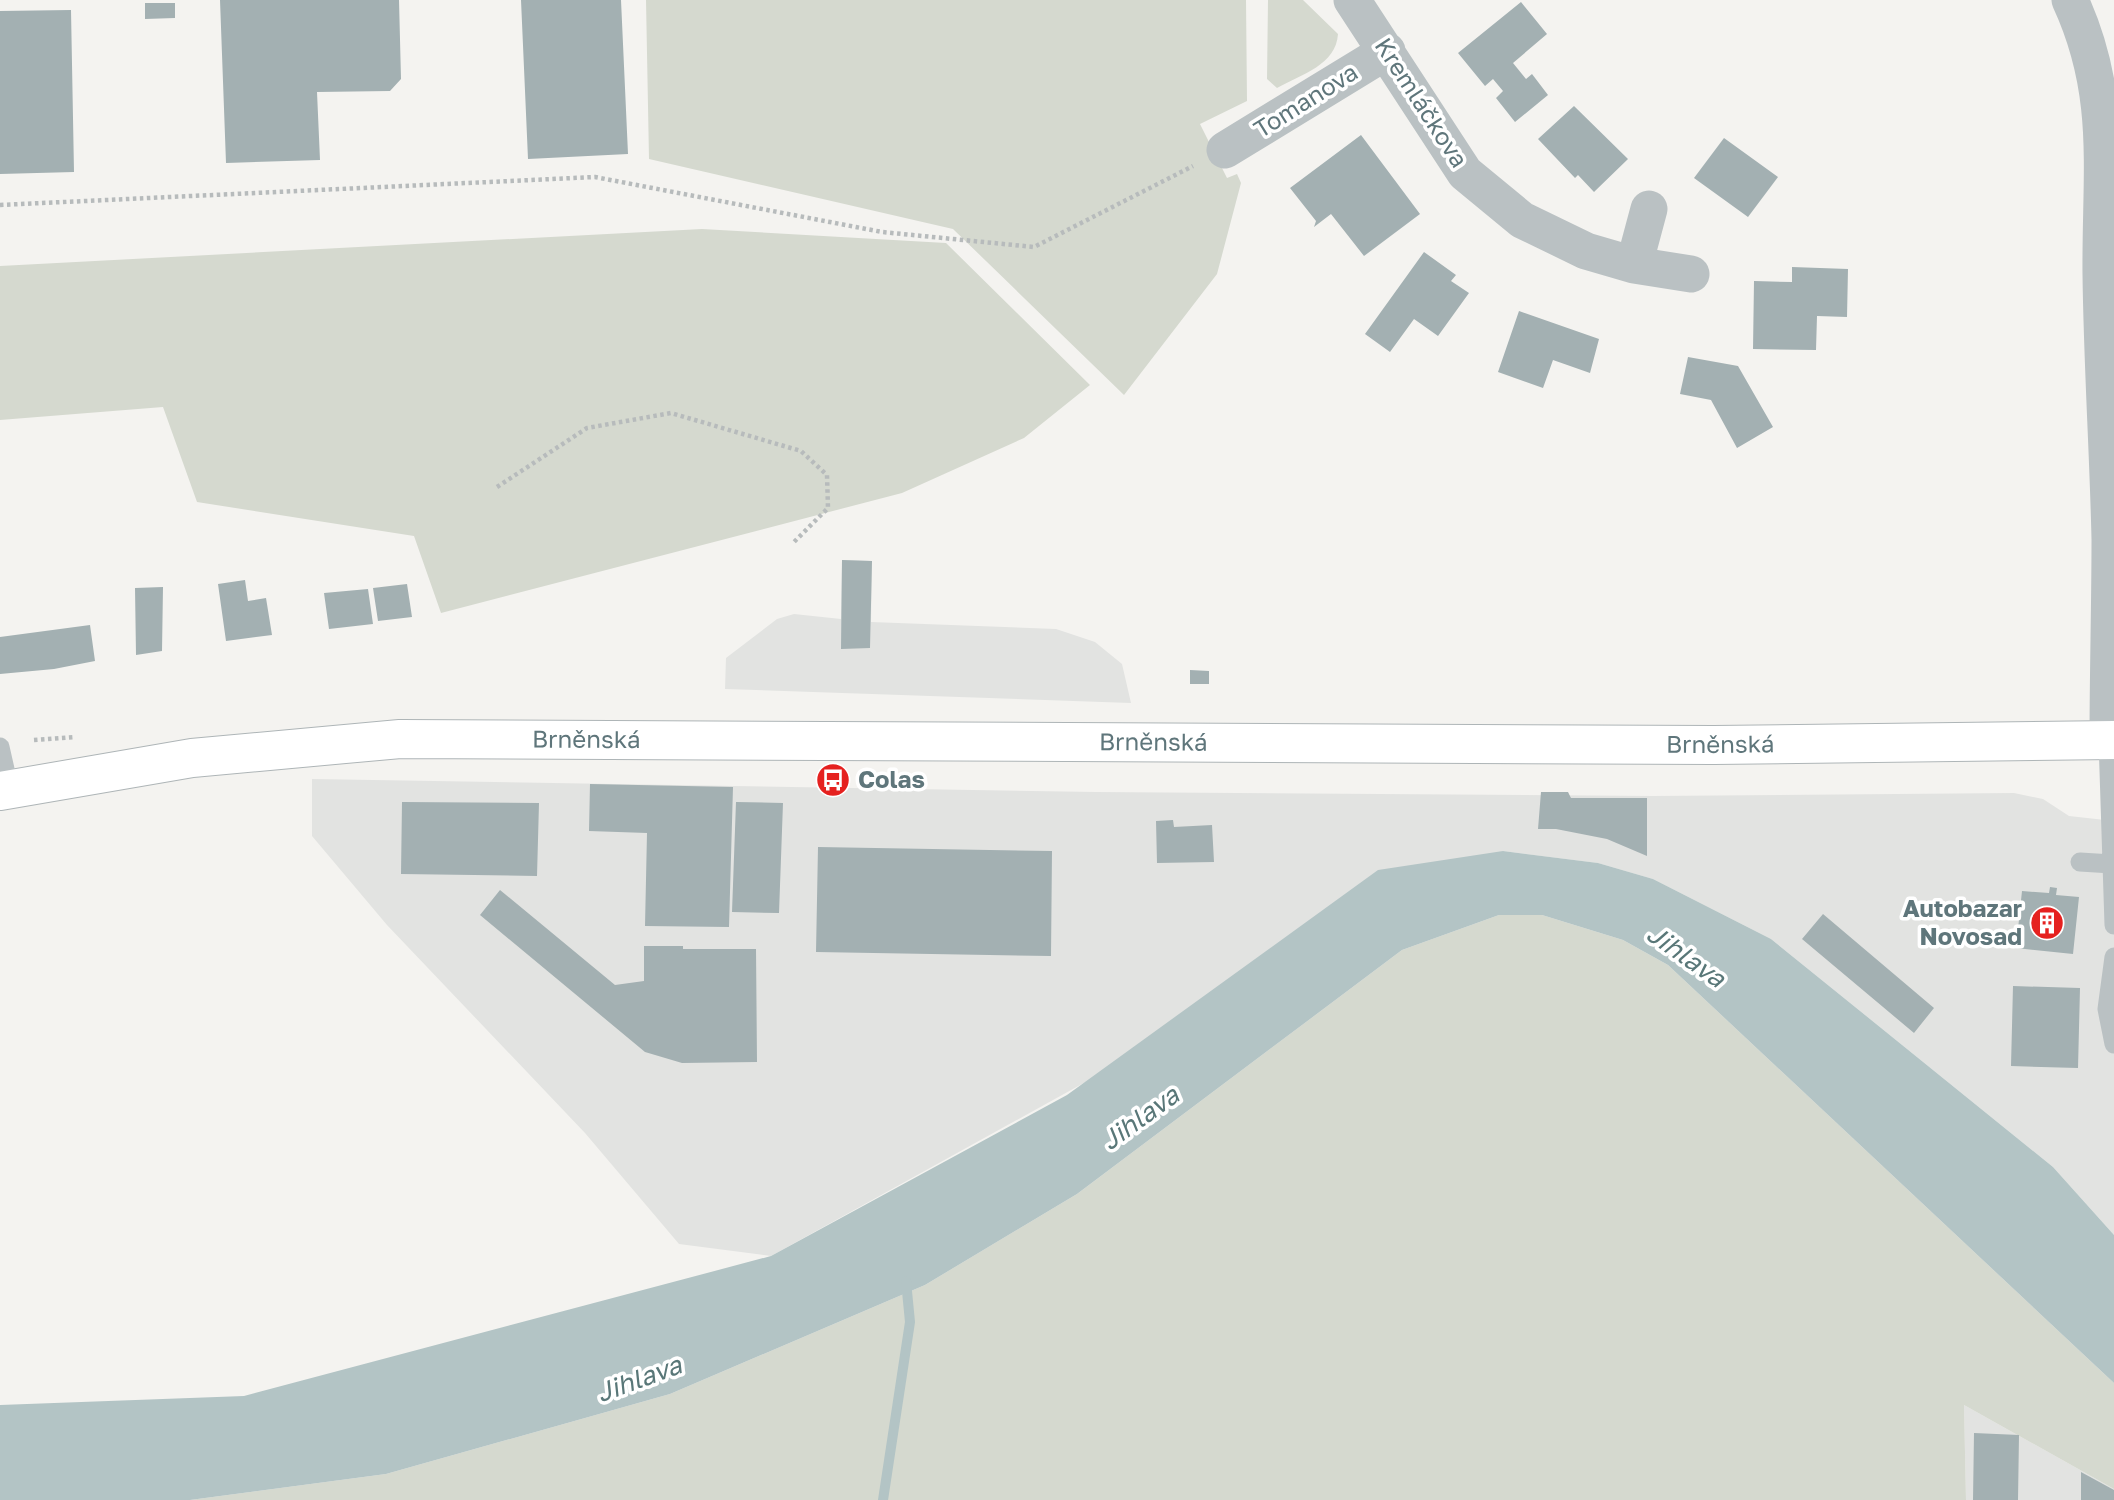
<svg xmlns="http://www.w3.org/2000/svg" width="2114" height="1500" font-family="'Golos Text',sans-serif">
	<rect width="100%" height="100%" fill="#f4f3f0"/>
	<path fill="#e2e3e1" d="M842 560 872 561 871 622 1056 629 1095 642 1122 664 1131 703 725 689 726 658 777 619 794 614 841 619Z
		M312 779 1096 792 1653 796 2014 793 2043 799 2069 816 2114 821V1235L2053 1167 1771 939 1653 879 1598 863 1503 851 771 1256 679 1244 585 1133 387 925 312 836Z
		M1964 1405 2114 1489V1500H1966Z"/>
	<path fill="#d5d9cf" d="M646 0H1246L1247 101 1200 124 1227 178 1237 174 1241 183 1217 274 1124 395 953 229 649 159Z
		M1268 0H1303L1338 34C1336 65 1302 74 1277 88L1267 79Z
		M702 229 946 243 1090 385 1024 438 902 493 441 613 414 536 197 502 163 407 0 420V266Z
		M1499 915H1542L1623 940 1668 965 2114 1383V1489L1964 1405 1966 1500H190L386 1474 670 1394 925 1285 1077 1194 1402 950Z"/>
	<path fill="#b3c4c5" d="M1503 851 1598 863 1653 879 1771 939 2053 1167 2114 1235V1383L1668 965 1623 940 1542 915H1499L1402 950 1077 1194 925 1285 670 1394 386 1474 190 1500H0V1405L244 1396 771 1256 1067 1095 1378 870Z"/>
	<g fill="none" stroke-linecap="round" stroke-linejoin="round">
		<path stroke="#b3c4c5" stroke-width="10" d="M883 1500 910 1322 906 1281"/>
	</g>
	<path fill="#a3b0b2" d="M220 0H399L401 79 390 91 317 92 320 160 226 163Z
		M521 0H621L628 154 528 159Z
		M1521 2 1547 34 1513 63 1526 79 1532 74 1548 95 1515 122 1496 98 1503 91 1493 79 1485 86 1458 53Z
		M145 3H175V18L145 19Z
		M71 10 74 172 0 174V11Z
		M1574 106 1628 159 1594 192 1578 175 1575 178 1538 139Z
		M1361 135 1420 214 1364 256 1331 214 1314 227 1316 221 1290 188Z
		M1724 138 1778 177 1748 217 1694 178Z
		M1424 252 1456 275 1451 281 1469 293 1438 336 1414 319 1390 352 1365 334Z
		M1792 267 1848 269 1847 317 1817 316 1816 350 1753 349 1754 281 1792 282Z
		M1519 311 1599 339 1590 373 1553 360 1543 388 1498 372Z
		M1688 357 1738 366 1773 427 1737 448 1711 400 1680 394Z
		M842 560 872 561 870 648 841 649Z
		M245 580 248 601 266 598 272 635 226 641 218 584Z
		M407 584 412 617 378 621 373 588Z
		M163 587 162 651 136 655 135 588Z
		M368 589 373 624 329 629 324 593Z
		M90 625 95 661 54 669 0 674V637Z
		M1190 670 1209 671V684H1190Z
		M590 784 733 787 729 927 645 926 647 833 589 831Z
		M1541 792H1568L1571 798H1647V856L1607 839 1556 829H1538Z
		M402 802 539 803 537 876 401 874Z
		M736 802 783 803 779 913 732 912Z
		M1173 820 1174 827 1212 825 1214 862 1157 863 1156 821Z
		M818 847 1052 851 1051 956 816 952Z
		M2050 887 2057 888 2056 895 2079 897 2073 954 2016 948 2022 891 2049 893Z
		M500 890 615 985 644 981V946H683V949H756L757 1062 682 1063 645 1052 480 915Z
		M1823 914 1934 1008 1914 1033 1802 939Z
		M2013 986 2080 988 2078 1068 2011 1066Z
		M1974 1433 2019 1435 2018 1500H1973Z
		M2081 1472 2114 1490V1500H2081Z"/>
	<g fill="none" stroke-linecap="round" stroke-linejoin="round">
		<g stroke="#aeb5b7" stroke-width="40">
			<g id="primary">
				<path id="s1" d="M0 791 192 758 400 739 1714 745 2114 740"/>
			</g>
		</g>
		<path stroke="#b7bbbc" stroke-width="4.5" stroke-dasharray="3.5 3.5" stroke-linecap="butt" d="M0 205 595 177 882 232 1034 247 1193 166
			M497 487 587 428 671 413 801 451 827 475 828 508 794 542
			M34 740 75 737"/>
		<path stroke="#bac1c3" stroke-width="19" d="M2108 740 2114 925
			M0 747 9 787
			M2080 862 2112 864
			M2114 957 2107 1009 2114 1044"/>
		<path stroke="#bac1c3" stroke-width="37" d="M1352 0 1465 173 1522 220 1586 251 1634 265 1691 274
			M2070 0C2114 95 2100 173 2101 274 2102 362 2108 450 2110 539 2110 606 2108 673 2108 740
			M1225 150 1387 51
			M1634 265 1649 209"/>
		<use href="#primary" stroke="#fff" stroke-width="38"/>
	</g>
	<defs>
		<g id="bus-disc" transform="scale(1.75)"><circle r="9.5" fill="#e5211f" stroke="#fff"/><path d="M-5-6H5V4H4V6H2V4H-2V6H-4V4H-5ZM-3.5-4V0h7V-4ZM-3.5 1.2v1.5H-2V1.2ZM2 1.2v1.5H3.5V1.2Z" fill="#fff"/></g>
		<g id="building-disc" transform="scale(1.75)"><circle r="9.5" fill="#e5211f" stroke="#fff"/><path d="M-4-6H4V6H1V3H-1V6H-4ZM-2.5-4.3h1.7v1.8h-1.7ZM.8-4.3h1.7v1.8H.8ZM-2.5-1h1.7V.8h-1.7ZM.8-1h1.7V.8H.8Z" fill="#fff"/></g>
	</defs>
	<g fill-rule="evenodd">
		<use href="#bus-disc" x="833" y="780"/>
		<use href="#building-disc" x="2047" y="923"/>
	</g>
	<g text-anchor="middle" stroke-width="7" stroke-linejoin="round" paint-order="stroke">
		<g font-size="24" fill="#5f767b" stroke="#fff">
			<text transform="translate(1306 101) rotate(-32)" y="8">Tomanova</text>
			<text transform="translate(1421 103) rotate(57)" y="8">Kremláčkova</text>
			<text dy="8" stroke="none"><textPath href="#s1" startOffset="590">Brněnská</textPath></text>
			<text dy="8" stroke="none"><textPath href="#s1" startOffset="1157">Brněnská</textPath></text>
			<text dy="8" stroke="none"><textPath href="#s1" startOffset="1724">Brněnská</textPath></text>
		</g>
		<g font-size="24" font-weight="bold" fill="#5f767b" stroke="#fff" text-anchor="start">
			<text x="858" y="788">Colas</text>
			<text x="2022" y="917" text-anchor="end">Autobazar<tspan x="2022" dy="28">Novosad</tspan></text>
		</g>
		<g font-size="26" font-style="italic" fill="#597778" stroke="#fff">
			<text transform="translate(1686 956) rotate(35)" y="9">Jihlava</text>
			<text transform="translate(1140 1118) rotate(-36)" y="9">Jihlava</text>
			<text transform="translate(639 1379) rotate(-20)" y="9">Jihlava</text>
		</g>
	</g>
</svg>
